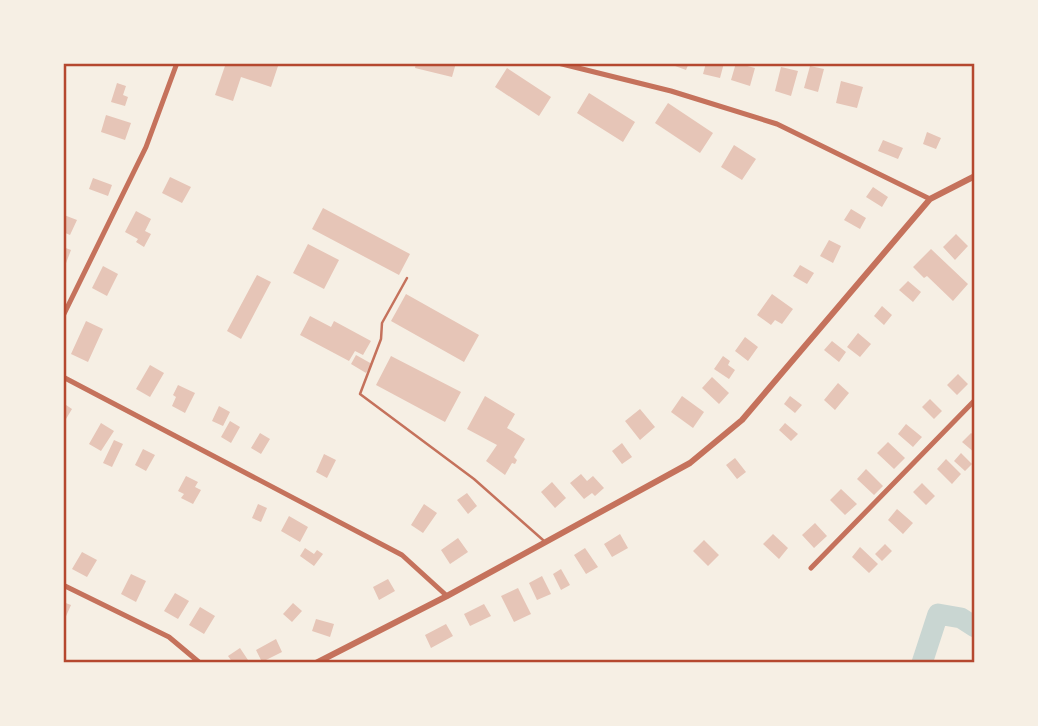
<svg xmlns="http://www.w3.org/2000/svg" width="1038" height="726" font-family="Ubuntu,sans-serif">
	<rect width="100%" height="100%" fill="#f6efe4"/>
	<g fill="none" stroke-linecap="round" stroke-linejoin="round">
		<path stroke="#c9d6d2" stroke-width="21" d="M922 663 938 614 961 618 975 627"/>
	</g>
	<path fill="#e6c5b7" d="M226 63H279L271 87 241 77 233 101 215 95Z
		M416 63H456L452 77 415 68Z
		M667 63H689L686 70Z
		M706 63H724L720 78 703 74Z
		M736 63 755 68 750 86 731 80Z
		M810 66 824 69 818 92 804 88Z
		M781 67 798 71 791 96 775 91Z
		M507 68 551 97 539 116 495 87Z
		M841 81 863 87 857 108 836 103Z
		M117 83 126 86 123 95 128 97 125 106 111 102Z
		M589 93 635 122 623 142 577 113Z
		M668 103 713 133 700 153 655 123Z
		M106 115 131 123 125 140 101 132Z
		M927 132 941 138 936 149 923 144Z
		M883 140 903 148 898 159 878 151Z
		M734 145 756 159 742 180 721 167Z
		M170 177 191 187 182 203 162 193Z
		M93 178 112 185 108 196 89 189Z
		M873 187 888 197 882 207 866 197Z
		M323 208 410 254 399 275 312 229Z
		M851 209 866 218 860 229 844 220Z
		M136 211 151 219 145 231 151 234 144 247 136 242 138 239 125 232Z
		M64 215 77 220 70 235 63 232Z
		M956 234 968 246 955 260 943 247Z
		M829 240 841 246 833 263 820 256Z
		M308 244 339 260 324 289 293 273Z
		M63 247 71 250 63 271Z
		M931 249 968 284 953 301 927 276 924 278 913 267Z
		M800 265 814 273 807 284 793 276Z
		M103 266 118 274 107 296 92 288Z
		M257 275 271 282 241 339 227 331Z
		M908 281 921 292 913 302 899 290Z
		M406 294 479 335 464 362 391 321Z
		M772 294 793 309 782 324 775 320 771 325 757 315Z
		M882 306 892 315 884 325 874 316Z
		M310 316 331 327 334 321 371 341 363 355 355 351 349 361 300 335Z
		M86 321 103 329 88 362 71 354Z
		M858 333 871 344 860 357 847 347Z
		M745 337 758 347 748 361 735 351Z
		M832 341 846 352 839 362 824 350Z
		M356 355 372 364 366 373 351 364Z
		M391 356 461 392 445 422 376 385Z
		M723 356 730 361 728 365 735 370 729 379 714 369Z
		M150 365 164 373 150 397 136 389Z
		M958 374 968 384 957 395 947 385Z
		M712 377 729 393 719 404 702 388Z
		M838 383 849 393 835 410 824 400Z
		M178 385 195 393 185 413 172 406 176 397 173 395Z
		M485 396 515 414 507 428 525 439 514 457 517 460 515 464 512 463 505 475 486 461 497 445 467 429Z
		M682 396 704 412 693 428 671 412Z
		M790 396 802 405 795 413 784 404Z
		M930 399 942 411 934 419 922 407Z
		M63 403 72 409 63 424Z
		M219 406 230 412 223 426 212 421Z
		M640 409 655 427 640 440 625 421Z
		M230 421 240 427 231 443 221 437Z
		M101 423 114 431 101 451 89 444Z
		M785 423 798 434 791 441 779 430Z
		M906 424 922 437 913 447 898 434Z
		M260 433 270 439 261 454 251 448Z
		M971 433 975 436V453L962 442Z
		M114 440 123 444 112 467 103 463Z
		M888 442 905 458 894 469 877 453Z
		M622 443 632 457 622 464 612 451Z
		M143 449 155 455 146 471 135 465Z
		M961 453 972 464 965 471 954 461Z
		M324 454 336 460 327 478 316 472Z
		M735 458 746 472 737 479 726 465Z
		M946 459 961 474 952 484 937 469Z
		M866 469 883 486 874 495 857 479Z
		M581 474 587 481 593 476 604 488 595 496 592 493 584 499 570 483Z
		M186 476 198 482 195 487 201 490 193 504 181 498 184 494 178 491Z
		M552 482 566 498 555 508 541 492Z
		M922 483 935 496 926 505 913 492Z
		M841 489 857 504 845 515 830 500Z
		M467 493 477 506 468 514 457 500Z
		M258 504 267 508 261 522 252 518Z
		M424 504 437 513 423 533 411 525Z
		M897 509 913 523 903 534 888 520Z
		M289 516 308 527 300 542 281 531Z
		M815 523 827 536 814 548 802 535Z
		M620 534 628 548 612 557 604 544Z
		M773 534 788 548 779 559 763 544Z
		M458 538 468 552 450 564 441 550Z
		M704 540 719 555 708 566 693 551Z
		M885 544 892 551 882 561 875 554Z
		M860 547 878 564 869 573 852 557Z
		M305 548 314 554 317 550 323 554 314 566 300 556Z
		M585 548 598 567 586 574 574 555Z
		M82 552 97 560 87 577 72 569Z
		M561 569 570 585 561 590 553 574Z
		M131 574 146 581 136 602 121 594Z
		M542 576 551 594 537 600 529 583Z
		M388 579 395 591 379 600 373 587Z
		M518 588 531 614 514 622 501 596Z
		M175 593 189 601 178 619 164 611Z
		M63 602 71 605 63 623Z
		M293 603 302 611 292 622 283 614Z
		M484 604 491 616 470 626 464 614Z
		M200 607 215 616 204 634 189 625Z
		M316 619 334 624 330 637 312 631Z
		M446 624 453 636 431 648 425 635Z
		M276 639 282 652 262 662 256 650Z
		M240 648 250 663H233L228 656Z"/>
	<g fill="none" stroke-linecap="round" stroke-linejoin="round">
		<path stroke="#c5725c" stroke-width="2.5" d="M407 278 382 323 381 339 360 394 474 479 543 540"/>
		<path stroke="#c5725c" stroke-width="5" d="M558 63 671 91 777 124 930 199
			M63 316 146 147 177 63
			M63 377 402 555 447 596
			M811 568 975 400
			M63 585 169 637 200 663"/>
		<path stroke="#c5725c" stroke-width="6" d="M316 663 447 596 690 463 742 420 930 199 975 176"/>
	</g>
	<rect width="1038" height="726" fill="none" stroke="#f6efe4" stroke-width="130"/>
	<rect x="65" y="65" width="908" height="596" fill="none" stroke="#b5482f" stroke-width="2.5"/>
</svg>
